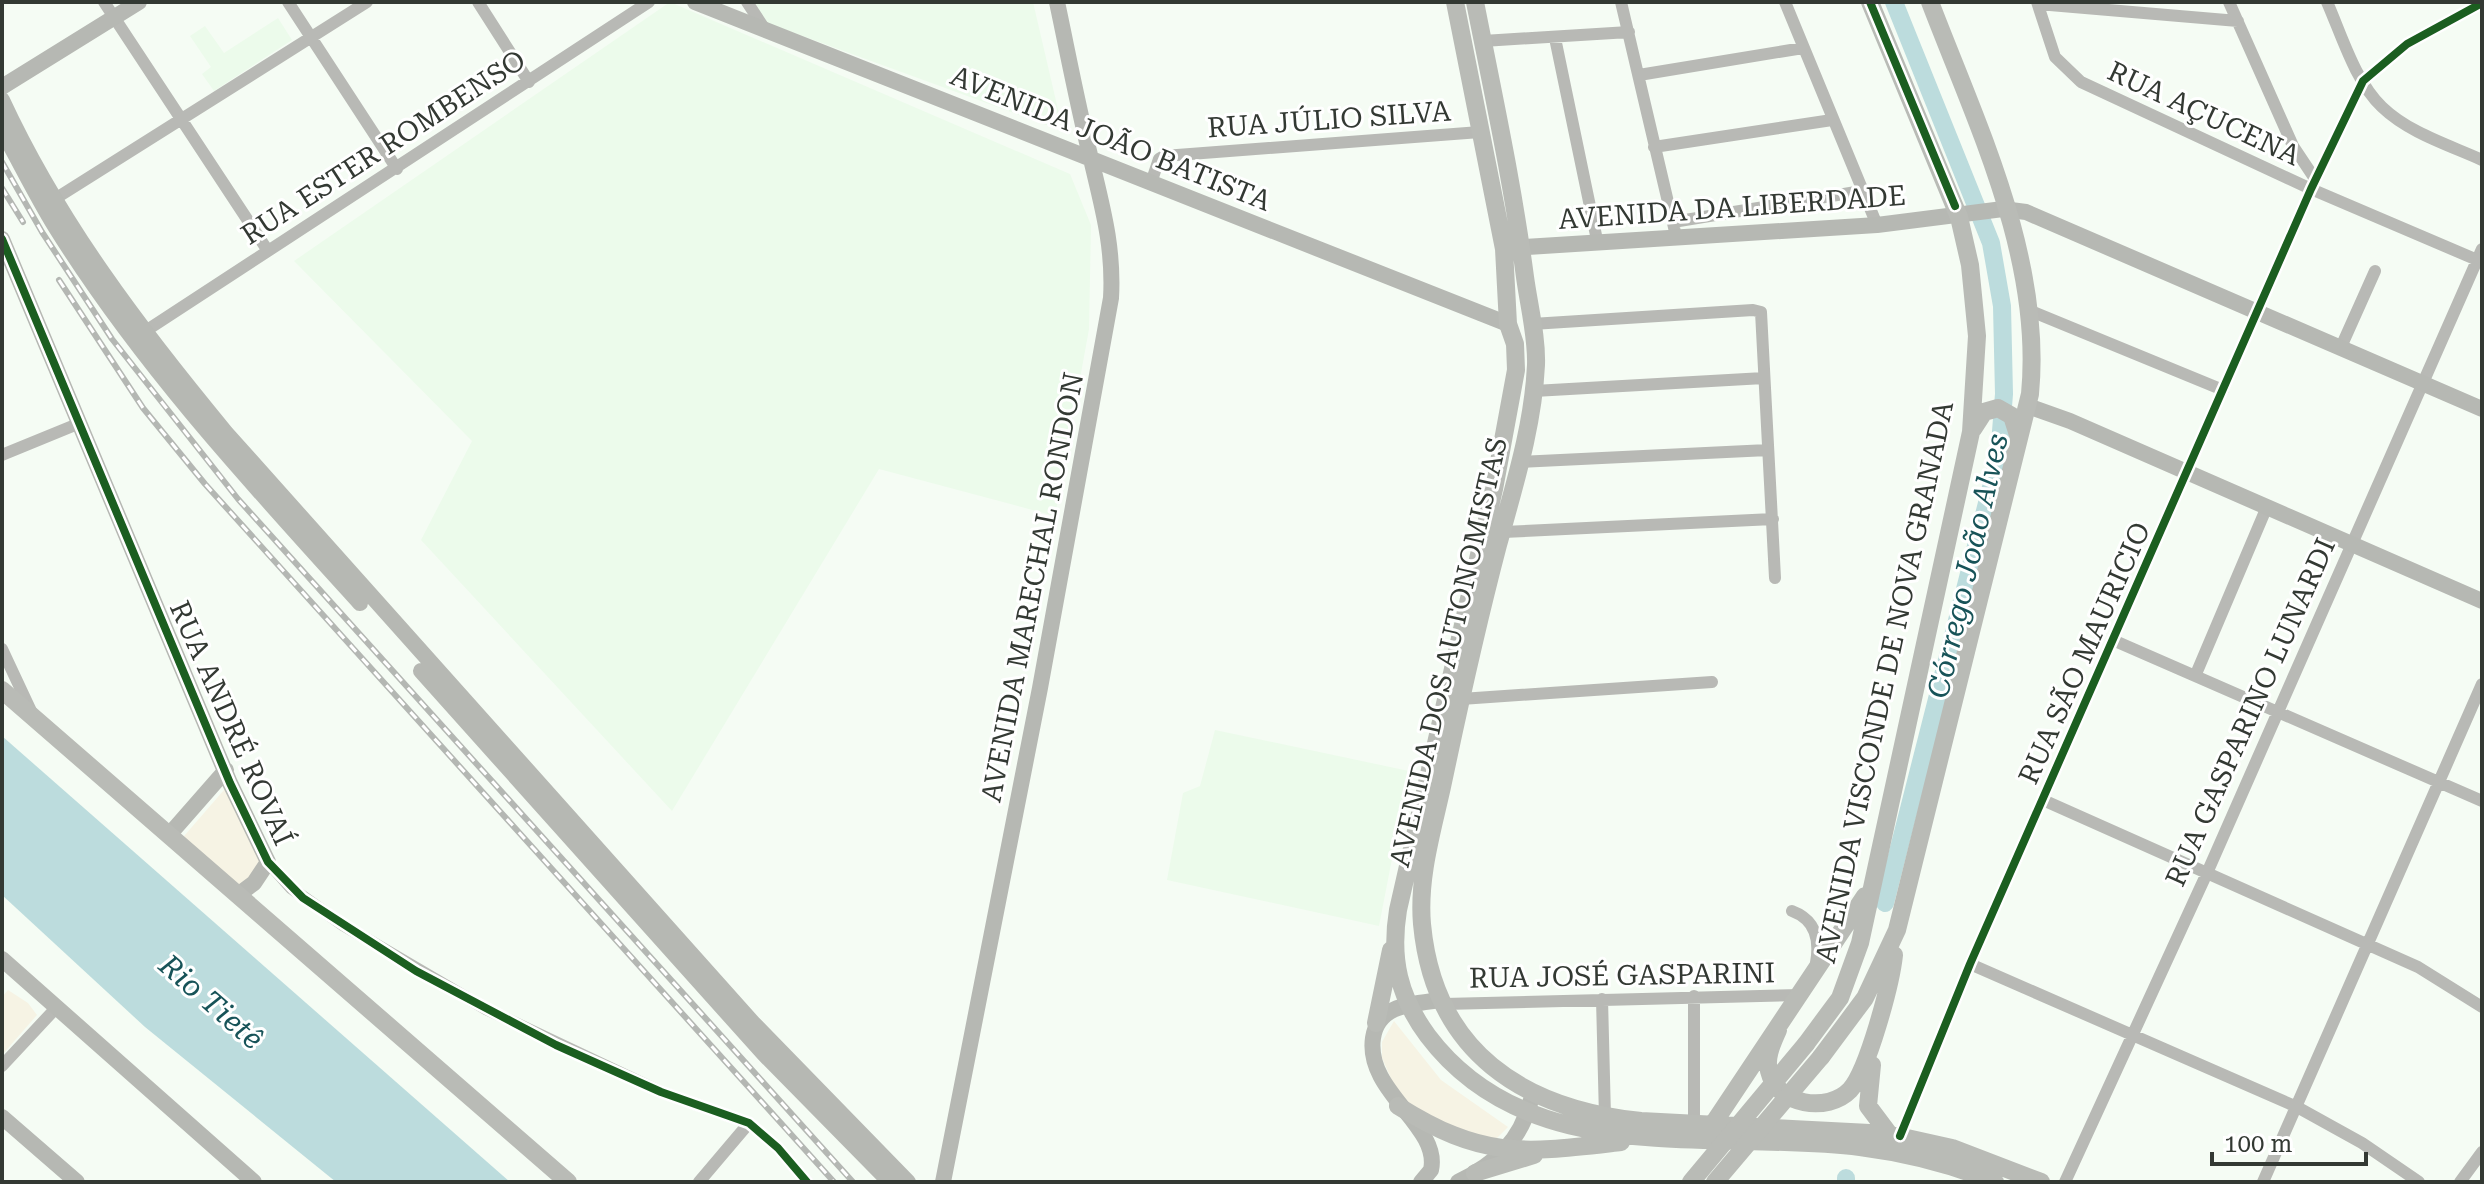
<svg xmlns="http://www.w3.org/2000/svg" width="2484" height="1184" font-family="'Roboto Serif',serif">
	<rect width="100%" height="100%" fill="#f5fcf4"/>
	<path fill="#ecfbeb" d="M670 2 1070 174 1091 225 1089 329 1055 516 879 469 672 811 421 540 472 441 294 261Z
		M754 2H1033L1063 131 767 23Z
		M278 18 292 40 214 91 202 74 211 67 190 36 205 26 224 53Z
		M1215 730 1409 771 1379 926 1167 880 1183 793 1200 786Z"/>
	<path fill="#f6f3e4" d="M230 783 268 862 238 895 178 843Z
		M8 990 28 1003 37 1015 2 1055V997Z
		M1394 1021 1441 1080 1508 1127 1493 1142 1422 1116 1397 1092 1382 1058V1042Z"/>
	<path fill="#bcdcdd" d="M2 736 510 1182H336L145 1027 2 895Z"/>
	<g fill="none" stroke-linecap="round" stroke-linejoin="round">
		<path stroke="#bcdcdd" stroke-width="18" d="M1885 903 1999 456 2004 394 2002 306 1991 243 1894 2
			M1846 1182V1178"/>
		<path stroke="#b8b9b5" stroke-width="12" d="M104 2 268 251
			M288 2 397 169
			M478 2 529 82
			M747 2 764 28
			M1621 2 1676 236
			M1785 2 1877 225
			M2037 2 2055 57 2081 82 2311 189 2482 262
			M2229 2 2293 146 2315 179
			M2327 2C2342 36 2355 81 2382 107 2409 133 2449 145 2482 160
			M2038 4 2238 21
			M1555 38 1597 240
			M1483 41 1629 32
			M1639 75 1803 48
			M1654 147 1832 120
			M1151 183 1159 159 1164 156 1480 132
			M50 202 367 2
			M1673 222 1862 191
			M2026 309 2223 390
			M1532 324 1753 310 1761 312 1775 578
			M144 332 649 2
			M2341 347 2375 271
			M1534 391 1764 378
			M2 455 80 423
			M1521 462 1768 450
			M1503 532 1773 519
			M2115 641 2482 801
			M2 649 31 711
			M2196 674 2266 509
			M1461 699 1712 682
			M2043 800 2418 967 2482 1007
			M268 862 291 888 343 925 486 1009 661 1092 749 1123 778 1148 807 1182
			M1792 911C1816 920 1820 940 1816 963
			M1970 964 2297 1107 2362 1143 2419 1182
			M1602 999 1605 1117
			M1444 1004 1801 995
			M2 1066 56 1008
			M1694 1123V996
			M1900 1136 1970 964 2311 189 2363 81 2407 44 2482 3
			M699 1182 749 1123
			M2065 1182 2207 873 2482 249
			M2263 1182 2482 684
			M2460 1182 2482 1152"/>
		<path stroke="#b6b8b3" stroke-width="16" d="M695 2 1508 324
			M2 87 139 2
			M2 100C59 223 140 329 226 433L753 1023 908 1182
			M2 130C20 162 36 195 55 226 140 363 252 484 360 603
			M2 239 230 783 268 862 254 883 238 895
			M1510 248 1877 225 2003 209 2026 212 2482 409
			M2028 406 2070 421 2482 601
			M421 671 764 1054 890 1182
			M169 835 226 770
			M2 959 254 1182
			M2 1117 77 1182
			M943 1182 1040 688 1111 298C1114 247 1102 206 1091 159 1078 107 1068 54 1057 2
			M1421 1182 1431 1170C1441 1126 1365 1092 1373 1038 1378 1004 1413 1004 1441 1000
			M1458 1182C1496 1163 1520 1142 1531 1100"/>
		<path stroke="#b9bbb6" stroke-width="18" d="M1455 2 1504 249 1508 324 1515 344 1516 370 1494 489 1398 910C1390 959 1399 997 1428 1036 1530 1171 1714 1129 1860 1147 1907 1153 1951 1164 1995 1182
			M1475 2C1493 93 1513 185 1525 277 1529 306 1537 337 1536 365 1533 427 1514 486 1498 545 1477 625 1459 706 1442 787 1432 832 1418 878 1422 924 1434 1052 1523 1109 1641 1121L1889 1134 1952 1148 2041 1182
			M1973 429 1984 412 1998 408 2012 416 2019 438
			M2 690 568 1182
			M1376 1023 1391 950
			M1778 1030C1773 1042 1765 1057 1769 1071 1777 1106 1828 1113 1850 1090 1868 1070 1891 983 1894 955
			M1806 1044 1840 998 1860 943 1971 432 1977 336 1970 265 1959 217 1870 2
			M1821 1057 1865 998 1897 930 2030 394C2043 259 1977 125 1930 2
			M1872 1065 1868 1106 1889 1134
			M1398 1106C1484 1160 1524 1153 1621 1142
			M1713 1124 1865 896
			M1475 1173 1534 1155"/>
		<g stroke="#b4b7b3" stroke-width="6">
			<path id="rail" d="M2 162 42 232 112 339 238 499 853 1182
				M2 188 23 222
				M59 280 143 408 205 484 834 1182"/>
		</g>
		<use href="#rail" stroke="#fff" stroke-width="3" stroke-dasharray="9" stroke-linecap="butt"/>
		<path stroke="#b9bbb6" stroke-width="18" d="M1691 1182 1806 1044
			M1715 1182 1821 1057"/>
		<g stroke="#fff" stroke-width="13">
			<path id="cycleway" d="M1870 2 1955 206
				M2 239 230 783 268 862 303 898 416 971 556 1045 661 1092 749 1123 778 1148 807 1182
				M1900 1136 1970 964 2311 189 2363 81 2407 44 2482 3"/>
		</g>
		<use href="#cycleway" stroke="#1b5e20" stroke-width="8"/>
	</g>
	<g text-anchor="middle" stroke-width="6" stroke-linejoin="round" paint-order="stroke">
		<g font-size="28" fill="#333933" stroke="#fff">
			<text transform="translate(2204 113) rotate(25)" y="10">RUA AÇUCENA</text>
			<text transform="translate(1329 119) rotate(-4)" y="10">RUA JÚLIO SILVA</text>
			<text transform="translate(1111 138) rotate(22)" y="10">AVENIDA JOÃO BATISTA</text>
			<text transform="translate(383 147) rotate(-33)" y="10">RUA ESTER ROMBENSO</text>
			<text transform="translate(1732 207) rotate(-4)" y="10">AVENIDA DA LIBERDADE</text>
			<text transform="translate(1032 587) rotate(-79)" y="10">AVENIDA MARECHAL RONDON</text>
			<text transform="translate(1448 652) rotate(-77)" y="10">AVENIDA DOS AUTONOMISTAS</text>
			<text transform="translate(2084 653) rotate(-66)" y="10">RUA SÃO MAURICIO</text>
			<text transform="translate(1884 682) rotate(-78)" y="10">AVENIDA VISCONDE DE NOVA GRANADA</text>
			<text transform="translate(2250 712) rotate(-66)" y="10">RUA GASPARINO LUNARDI</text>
			<text transform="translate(232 723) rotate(66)" y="10">RUA ANDRÉ ROVAÍ</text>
			<text transform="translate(1622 975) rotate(-1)" y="10">RUA JOSÉ GASPARINI</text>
		</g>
		<g font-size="30" font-style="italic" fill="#175358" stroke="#fff">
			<text transform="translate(1968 566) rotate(-77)" y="10">Córrego João Alves</text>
			<text transform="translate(211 1002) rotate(41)" y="10">Rio Tietê</text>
		</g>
	</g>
	<rect width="2484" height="1184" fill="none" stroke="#333933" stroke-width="8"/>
	<path d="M2212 1152v12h154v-12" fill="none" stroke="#333933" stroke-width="4"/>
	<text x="2224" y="1152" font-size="24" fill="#333933" stroke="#ffffff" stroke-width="6" paint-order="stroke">100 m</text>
</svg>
